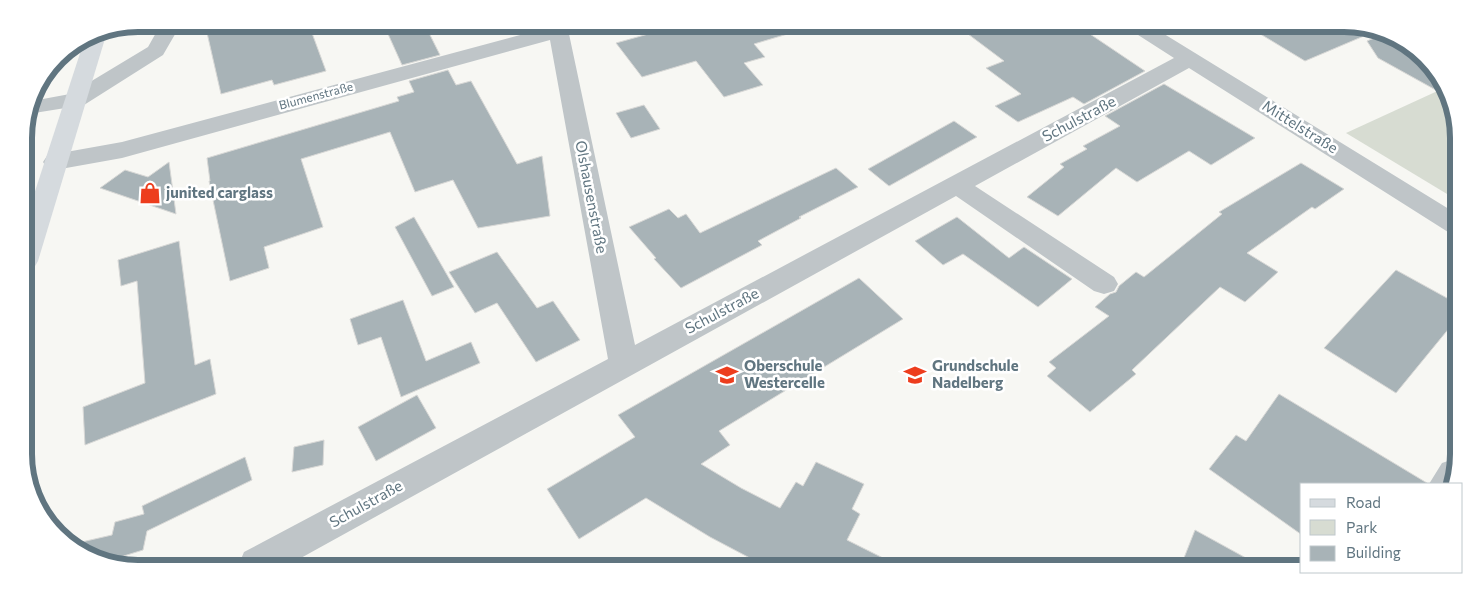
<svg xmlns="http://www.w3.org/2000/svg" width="1483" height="593" font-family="Commissioner,sans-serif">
	<rect width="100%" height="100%" fill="#f7f7f3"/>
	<path fill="#d7dcd2" d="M1444 88 1458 123 1457 200 1346 133Z"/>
	<path fill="#a8b3b7" stroke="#d8d8d6" d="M205 24 309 25 326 71 274 85 272 80 221 94Z
		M384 25H425L440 55 402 65Z
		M677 26 790 27 791 33 754 44 765 57 744 63 763 85 724 97 696 61 642 77 616 43Z
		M960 28H1081L1145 71 1084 104 1073 97 1018 122 995 106 1021 94 986 68 1004 61Z
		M1252 29 1378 30 1305 61Z
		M1386 33 1435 68 1445 91 1443 94 1378 58 1367 41Z
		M448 70 456 85 471 81 517 164 542 156 550 216 478 228 453 180 415 192 390 132 301 159 323 227 264 247 269 268 230 281 209 181H210L207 158 399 101 397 97 414 92 409 81Z
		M1164 84 1255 138 1211 165 1189 151 1137 182 1116 168 1058 216 1027 197 1064 167 1060 164 1087 149 1083 146 1120 126 1105 116Z
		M644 105 660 129 631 138 616 113Z
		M954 121 977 137 889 186 868 169Z
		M169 162 176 214 100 188 125 170 148 177Z
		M1301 163 1344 189 1315 209 1312 207 1247 253 1278 272 1245 302 1220 287 1132 370 1136 374 1090 412 1047 376 1056 368 1049 362 1109 316 1095 307 1110 294 1116 292 1119 286 1136 272 1144 277 1222 214 1219 212Z
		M836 168 858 187 799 217 801 218 758 241 762 245 681 288 654 259 656 258 629 227 669 209 678 218 686 214 700 233Z
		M414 217 454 287 432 296 395 227Z
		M957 217 1009 258 1024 247 1072 279 1038 307 963 254 943 265 915 241Z
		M179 241 195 365 210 359 216 394 85 445 83 407 145 383 137 281 121 286 118 260Z
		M497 252 537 308 553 301 580 340 536 362 497 303 475 313 449 272Z
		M1396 270 1456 303 1455 321 1396 393 1324 348Z
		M859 278 903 319 719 431 730 445 701 464 741 488 780 508 796 482 803 486 816 462 864 484 852 509 860 514 847 540 901 567 765 566 710 537 646 498 579 539 547 489 635 437 618 415Z
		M403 300 426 361 471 342 480 363 401 397 381 337 358 345 350 319Z
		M1279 394 1427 483V484H1302V535L1209 469 1236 435 1246 441Z
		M417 395 436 428 376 461 358 427Z
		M324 440 323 465 292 472 294 447Z
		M245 457 252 480 147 531 143 550 101 563 73 544 112 535 115 522 144 514 142 506Z
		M1195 530 1266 569 1180 568Z"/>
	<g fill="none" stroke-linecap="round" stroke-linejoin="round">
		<path fill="#bfc5c8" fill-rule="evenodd" d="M161 24H181L163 55 84 105 28 114 32 101 70 94 148 47Z
			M554 26H586L583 30 569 34 635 345 1174 58 1135 33 1132 29H1156L1457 214V235L1448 232 1189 68 975 186 1114 277 1118 284 1114 291 1104 294 1094 291 956 196 290 564H239L244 552 608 359 550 40 122 158 55 170 47 168 43 162 47 156 55 154 122 142Z
			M1454 459 1453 484H1429L1442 463Z"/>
		<path fill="#d5dade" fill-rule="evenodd" d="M106 30 107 32 38 261 34 268 25 271V222L85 38 95 32Z"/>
	</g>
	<defs>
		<g id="shop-bare" transform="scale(1.725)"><path d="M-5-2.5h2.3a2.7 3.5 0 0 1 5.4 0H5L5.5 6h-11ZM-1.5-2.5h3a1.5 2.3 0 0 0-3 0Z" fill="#ed3d1d" stroke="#fff" stroke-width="2.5" paint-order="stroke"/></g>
		<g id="school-bare" transform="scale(1.725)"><path d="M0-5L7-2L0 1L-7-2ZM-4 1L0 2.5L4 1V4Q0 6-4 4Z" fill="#ed3d1d" stroke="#fff" stroke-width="2.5" paint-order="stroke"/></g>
	</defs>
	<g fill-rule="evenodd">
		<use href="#shop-bare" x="150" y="193"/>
		<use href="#school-bare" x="727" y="375"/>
		<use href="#school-bare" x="915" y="375"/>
	</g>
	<g text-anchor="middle" stroke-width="5" stroke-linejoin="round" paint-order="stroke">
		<g font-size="12" fill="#607580" stroke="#fff">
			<text transform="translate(316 96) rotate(-15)" y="4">Blumenstraße</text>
		</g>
		<g font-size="15" fill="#607580" stroke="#fff">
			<text transform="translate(1079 119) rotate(-28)" y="5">Schulstraße</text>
			<text transform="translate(1300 127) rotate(32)" y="5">Mittelstraße</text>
			<text transform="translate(591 197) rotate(79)" y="5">Olshausenstraße</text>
			<text transform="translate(722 311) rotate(-28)" y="5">Schulstraße</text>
			<text transform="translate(366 504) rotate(-29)" y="5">Schulstraße</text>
		</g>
		<g font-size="15" font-weight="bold" fill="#607580" stroke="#fff" text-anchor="start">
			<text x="166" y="198">junited carglass</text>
			<text x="744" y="371">Oberschule<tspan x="744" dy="17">Westercelle</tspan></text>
			<text x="932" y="371">Grundschule<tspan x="932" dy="17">Nadelberg</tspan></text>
		</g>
	</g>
	<path d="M0 0H1483V593H0ZM138 32H1344A106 106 0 0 1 1450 138V454A106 106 0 0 1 1344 560H138A106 106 0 0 1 32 454V138A106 106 0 0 1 138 32Z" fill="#fff" fill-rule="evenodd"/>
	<path fill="none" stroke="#607580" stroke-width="6" d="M138 32H1344A106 106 0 0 1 1450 138V454A106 106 0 0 1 1344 560H138A106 106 0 0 1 32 454V138A106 106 0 0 1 138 32Z"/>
	<rect x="1300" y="483" width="162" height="90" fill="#ffffff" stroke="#bfc8cc"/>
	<rect x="1310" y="499" width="25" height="8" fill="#d5dade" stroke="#bfc8cc"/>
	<text x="1346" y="508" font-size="15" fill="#607580">Road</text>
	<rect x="1310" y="520" width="25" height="15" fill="#d7dcd2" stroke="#bfc8cc"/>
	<text x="1346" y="533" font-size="15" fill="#607580">Park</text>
	<rect x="1310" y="546" width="25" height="15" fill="#a8b3b7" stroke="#bfc8cc"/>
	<text x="1346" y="558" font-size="15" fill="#607580">Building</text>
</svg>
